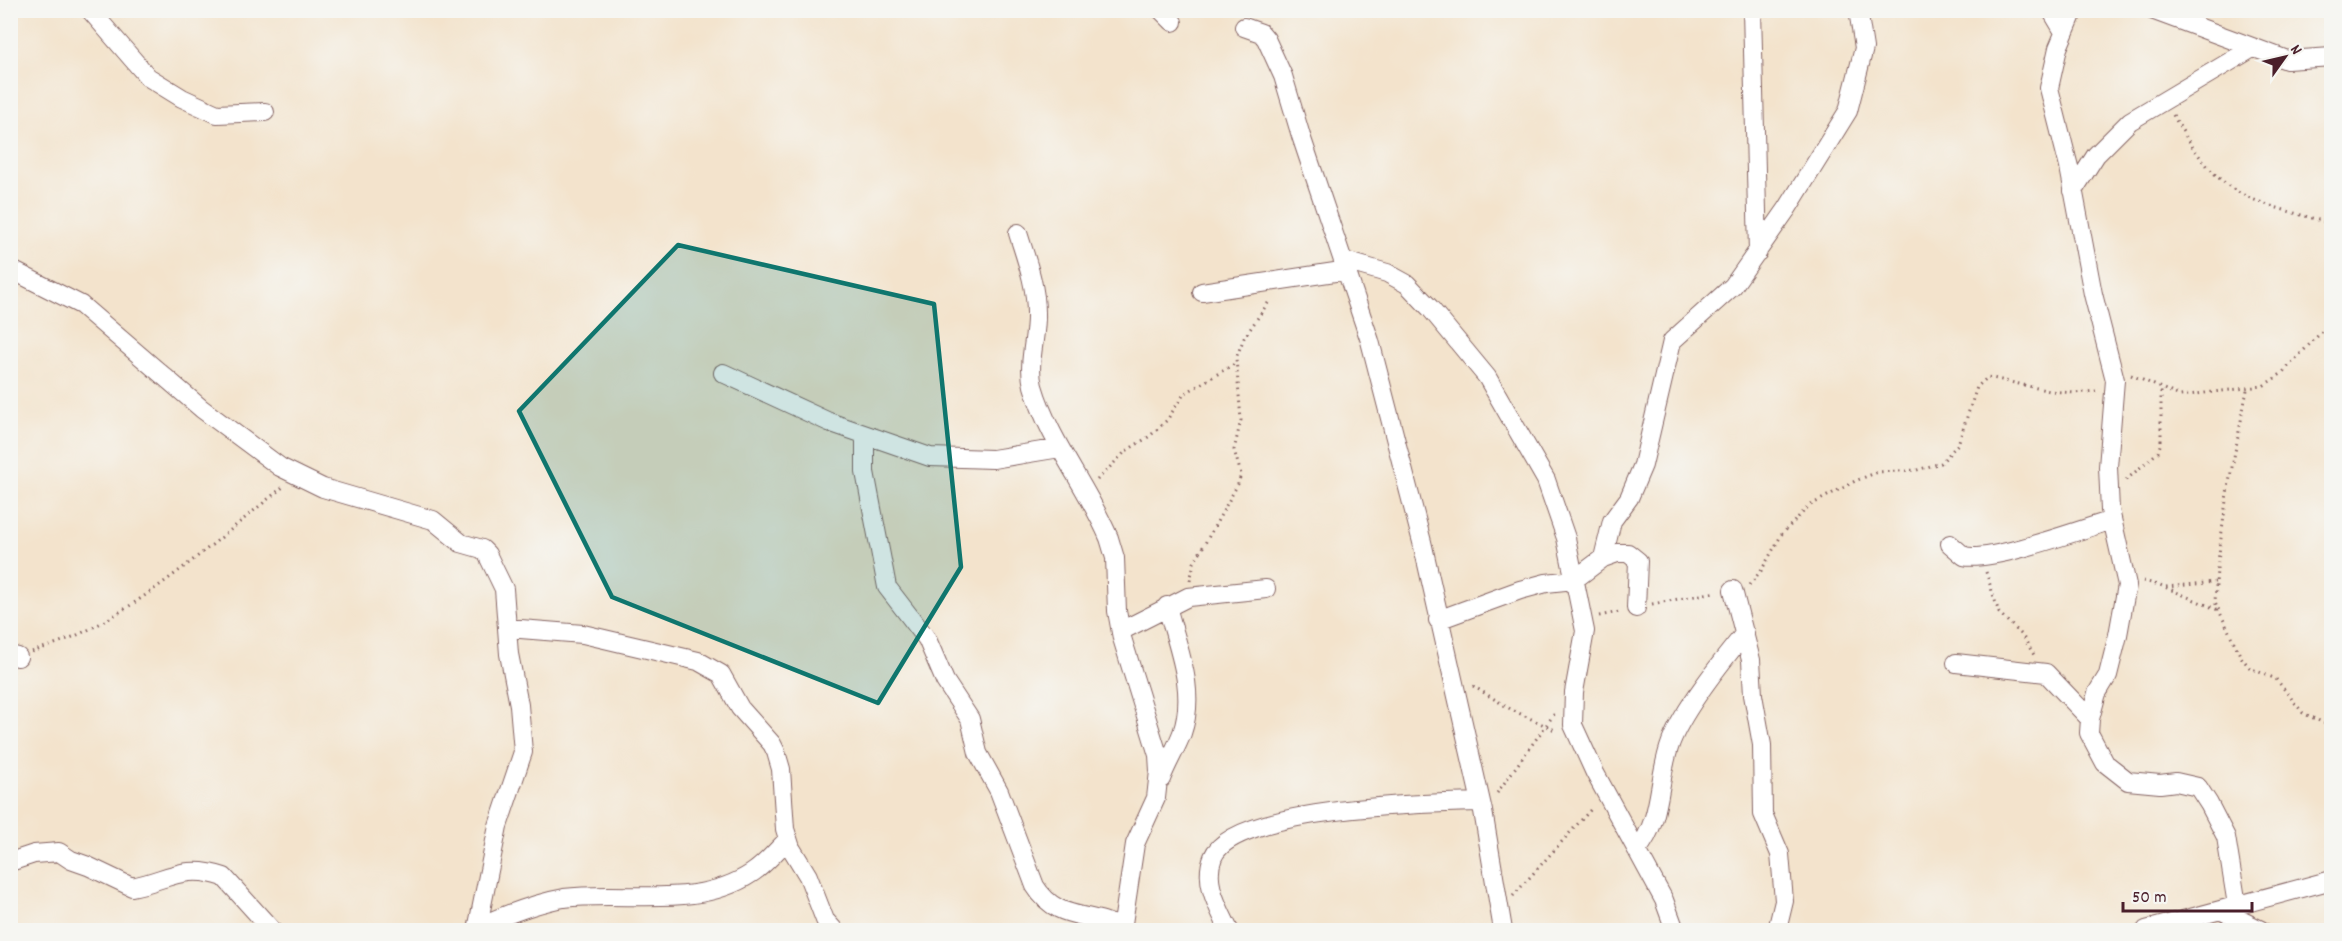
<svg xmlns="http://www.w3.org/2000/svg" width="2342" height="941" font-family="Dekko,sans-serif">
	<rect width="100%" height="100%" fill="#f6f6f2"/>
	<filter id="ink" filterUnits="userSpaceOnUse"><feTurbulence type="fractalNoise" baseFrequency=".0167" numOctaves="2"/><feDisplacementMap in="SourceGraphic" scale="12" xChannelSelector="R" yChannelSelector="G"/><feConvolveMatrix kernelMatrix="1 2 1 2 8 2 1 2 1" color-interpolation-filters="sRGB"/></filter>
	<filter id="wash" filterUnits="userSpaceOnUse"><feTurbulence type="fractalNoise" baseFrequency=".008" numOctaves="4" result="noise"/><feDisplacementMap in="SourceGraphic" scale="24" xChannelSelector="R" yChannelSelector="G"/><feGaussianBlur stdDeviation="1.35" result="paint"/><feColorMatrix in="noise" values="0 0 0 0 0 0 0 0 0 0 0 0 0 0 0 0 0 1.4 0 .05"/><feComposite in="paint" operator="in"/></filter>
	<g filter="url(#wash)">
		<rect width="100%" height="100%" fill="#f3e3cc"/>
	</g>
	<g filter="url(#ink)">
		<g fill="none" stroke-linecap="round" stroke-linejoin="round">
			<g stroke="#856463" stroke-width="20">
				<path id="minor" d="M90 10 148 77 182 98 217 114 265 112
					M1161 10 1173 22
					M1752 10 1758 252
					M2051 10 2064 32
					M2074 10 2058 48 2049 88 2069 167 2093 294 2115 380 2108 467 2110 510 2127 585 2118 635 2108 675 2097 693 2090 719 2089 733 2105 763 2128 781 2160 784 2176 782 2198 787 2209 804 2226 837 2237 905
					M2152 10 2287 60 2332 57
					M1244 27 1261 33 1266 39 1283 76 1301 136 1370 341 1422 542 1483 811 1503 930
					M2073 191 2096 155 2130 121 2251 49
					M1018 233C1026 259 1036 285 1036 313 1037 337 1027 363 1033 386 1049 441 1087 486 1109 538L1115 558 1117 611 1122 638 1158 755 1159 771 1156 798 1135 844 1122 930
					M1345 261 1387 273 1407 284 1430 308 1487 377 1546 480 1566 538 1585 631 1574 692 1573 725 1595 773 1664 900 1675 930
					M10 269 81 305 202 409 280 467 323 488 433 520 461 543 482 549 487 554 504 589 509 654 519 705 523 752 498 826 477 930
					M1202 292 1348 270
					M723 373 829 422 930 457 993 459 1060 448
					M865 436V472L887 587 927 639 945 681 970 719 978 753 999 791 1035 886C1058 923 1089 910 1122 929
					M1950 544 1964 556C1989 563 2083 529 2112 520
					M1603 558 1612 521 1629 498 1643 465 1672 341 1733 286 1787 209 1848 111 1864 48 1858 10
					M1733 590 1751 660 1753 695 1762 745 1763 814 1780 854 1784 901 1777 930
					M1438 620 1520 590 1546 583 1574 580 1603 558 1617 553H1628L1638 561 1636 608
					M508 628 583 634 698 661 721 674 740 708 772 744 776 752 781 769 785 829 791 848 808 876 825 920 834 930
					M1121 631 1188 597 1266 589
					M10 655 18 657
					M1956 663 2046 673 2090 719
					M1161 779C1167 763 1176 749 1182 733 1197 690 1177 647 1167 606
					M1637 850C1663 820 1657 778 1671 742 1684 708 1722 661 1745 633
					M10 862 34 854 59 852 71 860 88 866 132 887C168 880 184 863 224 877L272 930
					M2220 910 2261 930
					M478 927C505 915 535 903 564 898 626 890 697 910 752 873 765 865 777 850 788 839
					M1229 930C1218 907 1203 882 1213 857 1233 807 1431 803 1481 802
					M2146 930 2332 880"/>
			</g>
			<path stroke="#856463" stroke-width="3" stroke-dasharray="1.5 4.5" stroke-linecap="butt" d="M2173 115C2222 201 2243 197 2332 224
				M2131 375 2180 396 2263 386 2281 374 2332 321
				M2247 390 2227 493 2217 569 2215 602 2241 657 2250 668 2276 679 2303 713 2332 727
				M1097 480 1126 451 1150 436 1167 420 1184 394 1236 363
				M2126 480 2158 452 2161 442V389
				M1986 572 1999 613 2022 635 2034 655
				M1190 581 1194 563 1238 484 1241 474 1234 450 1241 420 1236 358 1244 338 1270 300
				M2143 581 2160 585 2218 610
				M1749 585 1761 571 1782 534 1809 506 1855 481 1878 472 1917 470 1941 463 1958 444 1977 387 1988 377 2050 391 2074 393 2096 391
				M2166 587 2215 582
				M1652 604 1716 592
				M1599 616 1619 612
				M32 652C46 647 61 642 75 636 145 605 223 535 283 487
				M1473 686 1512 710 1557 731
				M1497 793 1555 713
				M1513 896 1593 807"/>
			<use href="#minor" stroke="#fff" stroke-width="18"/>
		</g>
	</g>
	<path fill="#0f766e" fill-opacity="0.2" stroke="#0f766e" stroke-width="4.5" stroke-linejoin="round" d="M678 245 934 304 961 567 878 703 612 597 519 411Z"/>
	<rect width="2342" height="941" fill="none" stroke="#f6f6f2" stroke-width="36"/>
	<g transform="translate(2285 57) rotate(56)" stroke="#f6f6f2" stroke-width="4.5" paint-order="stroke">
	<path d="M0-4.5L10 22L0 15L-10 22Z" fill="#4a1f2b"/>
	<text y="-9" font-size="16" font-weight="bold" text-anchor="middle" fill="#4a1f2b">N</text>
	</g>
	<path d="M2123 902v9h129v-9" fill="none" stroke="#4a1f2b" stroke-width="3"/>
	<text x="2132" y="902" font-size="18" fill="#4a1f2b" stroke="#f6f6f2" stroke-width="4.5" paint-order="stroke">50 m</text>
</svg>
